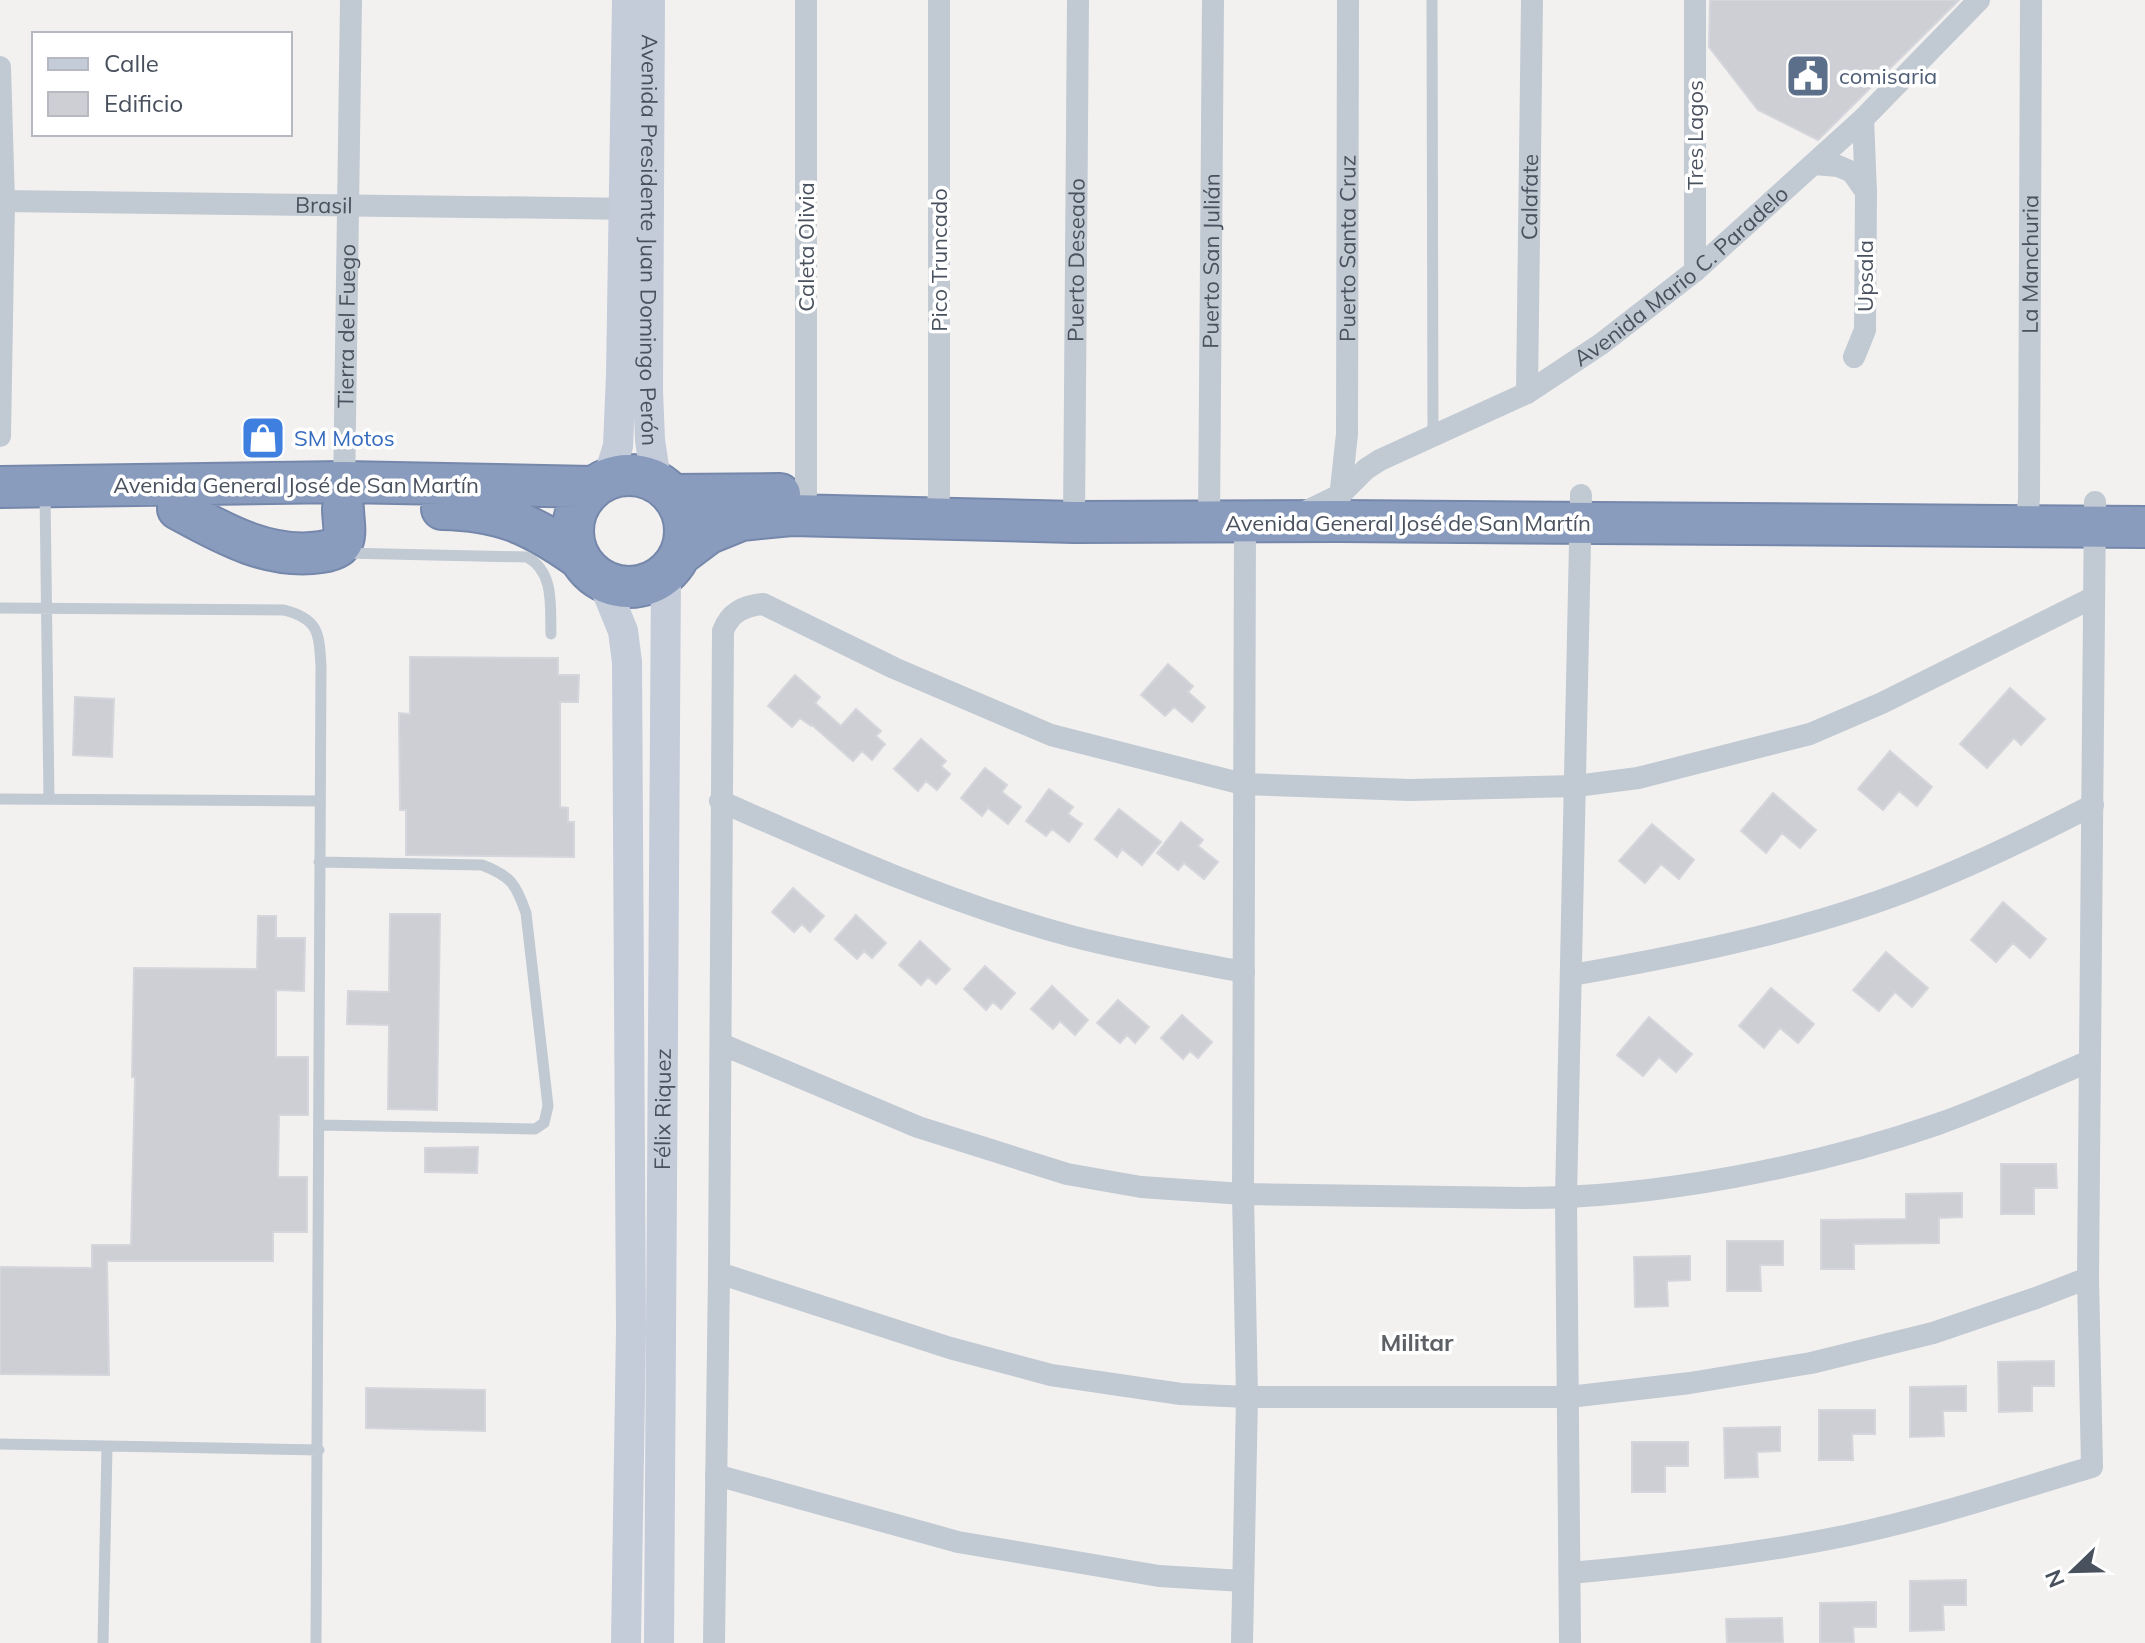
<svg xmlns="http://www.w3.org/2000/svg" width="2145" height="1643" font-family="Mulish,sans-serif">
	<rect width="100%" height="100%" fill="#f3f1f0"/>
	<path fill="#cdcfd5" stroke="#d5d6dc" stroke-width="2" d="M1710 0H1959L1818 140 1758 110 1709 47Z
		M410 657 558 658V675H579L578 702H560V807L568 808V822H574V857L406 855V810H400L399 713 410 714Z
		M1168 664 1193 686 1188 692 1205 707 1192 722 1174 707 1165 716 1141 695Z
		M795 675 820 697 815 703 841 726 856 709 881 731 876 736 885 744 872 760 862 751 853 761 812 725 811 726 800 718 792 727 768 706Z
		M2010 688 2045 719 2021 745 2014 738 1987 768 1960 744Z
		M75 697 114 699 112 757 73 755Z
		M921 739 946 761 941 766 950 774 937 790 926 781 918 791 894 769Z
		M1890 751 1932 787 1917 806 1899 791 1883 810 1858 789Z
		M985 768 1007 785 1002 792 1021 807 1008 824 988 808 982 816 961 798Z
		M1049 789 1073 807 1068 814 1082 824 1069 842 1052 829 1046 836 1026 821Z
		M1773 793 1816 830 1800 848 1782 833 1766 853 1741 831Z
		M1119 809 1161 842 1142 865 1122 849 1117 857 1095 839Z
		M1181 822 1203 840 1198 846 1218 862 1204 879 1184 863 1178 870 1157 853Z
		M1652 824 1694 860 1679 879 1661 864 1645 883 1619 861Z
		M793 888 824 916 810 932 802 924 794 932 772 912Z
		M2003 902 2046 939 2030 958 2013 943 1996 962 1971 940Z
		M390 914H440L437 1110 388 1109 389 1025 347 1024 348 991 389 992Z
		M856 915 886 943 872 958 864 951 857 959 835 939Z
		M258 916H276V938H305L304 991 276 990V1057H308V1115H279L278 1177H307V1232H273V1261H107L109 1375 0 1374V1267L92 1268V1245H131L135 1077H132L134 968 257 969Z
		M920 941 950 969 936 984 928 977 921 985 899 965Z
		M1886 952 1928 988 1912 1007 1895 992 1879 1011 1853 990Z
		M985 966 1015 993 1001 1009 993 1002 986 1010 964 989Z
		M1052 986 1088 1020 1075 1035 1060 1021 1053 1029 1031 1009Z
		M1771 988 1814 1024 1798 1043 1780 1028 1764 1048 1739 1026Z
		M1118 1000 1149 1027 1135 1043 1127 1035 1120 1043 1097 1023Z
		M1182 1015 1212 1042 1198 1058 1190 1051 1183 1059 1161 1038Z
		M1649 1017 1692 1054 1676 1072 1659 1057 1643 1076 1617 1055Z
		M478 1147 477 1173 425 1172V1148Z
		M2001 1164H2056L2057 1188H2034V1214H2001Z
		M1962 1193V1217L1939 1218V1243L1854 1244V1269H1821V1220L1906 1219V1194Z
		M1727 1241H1783V1265H1760L1761 1291H1727Z
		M1690 1256V1280L1667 1281 1668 1306 1635 1307 1634 1257Z
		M2054 1361V1386H2032V1411L1999 1412 1998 1362Z
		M1966 1386V1411H1943L1944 1436 1910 1437V1387Z
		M366 1388 485 1390V1431L366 1428Z
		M1819 1410H1875V1434H1852L1853 1460H1819Z
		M1780 1427V1451L1757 1452 1758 1477 1725 1478 1724 1428Z
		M1632 1442H1688V1466H1665V1492H1632Z
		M1966 1580V1605H1943L1944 1630 1910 1631V1581Z
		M1876 1602V1627H1853L1854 1643H1820V1603Z
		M1782 1618 1783 1643H1727L1726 1619Z"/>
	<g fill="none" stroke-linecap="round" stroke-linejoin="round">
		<g stroke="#7587aa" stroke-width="44">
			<path id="highway" d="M573 531a56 56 0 1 1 112 0a56 56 0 1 1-112 0Z
				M0 487 344 482 592 487
				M672 495 780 494
				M178 509C222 533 269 560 321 552 328 551 340 548 343 540 346 532 343 518 343 509
				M442 509C500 510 531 524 578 557
				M681 554 709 533 741 520 791 515 1074 522 1339 521 2145 527"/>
		</g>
		<path stroke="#c1c9d2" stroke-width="11" d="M1432 0 1433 436
			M45 492 49 799
			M344 553 527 557C555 572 550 607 551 634
			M0 608 284 610C319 619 319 633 321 666L316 1643
			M0 799 319 801
			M319 1125 535 1129 544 1123 548 1106 526 913C516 884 511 876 482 865L319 862
			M0 1444 319 1450
			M103 1643 107 1447"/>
		<g stroke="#c1c9d2" stroke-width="22">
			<path d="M1695 0V271"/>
			<path d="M0 67 4 202 0 436"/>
			<path d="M1863 119 1866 192"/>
			<path d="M1814 164 1838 166 1852 172 1866 192 1865 330 1854 357"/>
			<path id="s1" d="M0 201 639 209"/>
			<path id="s2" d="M1527 393 1532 0"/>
			<path id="s3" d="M344 492 351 0"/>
			<path d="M806 493V0"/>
			<path id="s4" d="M1340 498 1347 434 1348 0"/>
			<path id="s5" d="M1301 514 1340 495 1366 469 1380 460 1527 393 1601 344 1695 271 1863 119 1979 0"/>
			<path d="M935 519 939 495V0"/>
			<path id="s6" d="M1209 521 1213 0"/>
			<path id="s7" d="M1074 522 1078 0"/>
			<path id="s8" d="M2026 526 2029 499 2031 0"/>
			<path d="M720 801C835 852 949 903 1071 936 1128 951 1186 961 1244 972"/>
			<path d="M1572 975C1692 954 1814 929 1927 883 1984 860 2039 833 2093 805"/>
			<path d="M721 1044 918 1127 1067 1174 1141 1187 1243 1194 1523 1198C1653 1198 1815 1167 1938 1124 1989 1106 2040 1082 2090 1061"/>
			<path d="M719 1273 950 1348 1051 1375 1181 1394 1247 1397H1569L1690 1383 1811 1363 1933 1333 2036 1298 2088 1278"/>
			<path d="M716 1475 958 1542 1159 1576 1243 1581"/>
			<path d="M1570 1573C1663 1565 1757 1554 1849 1535 1931 1518 2011 1491 2092 1467L2088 1278 2095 502"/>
			<path d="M714 1643 719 1273 723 631C730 612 744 606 763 604L894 668 1051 735 1243 784 1410 790 1576 786 1638 778 1810 734 1882 703 2094 597"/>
			<path d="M1242 1643 1247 1397 1243 1194 1245 522"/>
			<path d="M1570 1643 1566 1198 1581 495"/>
		</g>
		<g stroke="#c4cbd9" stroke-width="30">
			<path id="s9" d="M650 0 648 390 650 440 656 481"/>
			<path d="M608 478 618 446 621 375 627 0"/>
			<path d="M603 582 623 631 627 662 631 1329 626 1643"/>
			<path id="s10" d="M659 1643 666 574"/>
		</g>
		<use href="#highway" stroke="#899cbe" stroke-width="40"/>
	</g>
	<defs>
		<g id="civic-square" transform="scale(2.3)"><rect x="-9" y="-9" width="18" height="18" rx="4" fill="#5c6f8a" stroke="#fff"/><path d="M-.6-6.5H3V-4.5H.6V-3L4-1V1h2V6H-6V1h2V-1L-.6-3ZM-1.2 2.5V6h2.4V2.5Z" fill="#fff"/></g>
		<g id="shop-square" transform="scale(2.3)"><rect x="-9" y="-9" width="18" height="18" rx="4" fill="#3f7fe0" stroke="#fff"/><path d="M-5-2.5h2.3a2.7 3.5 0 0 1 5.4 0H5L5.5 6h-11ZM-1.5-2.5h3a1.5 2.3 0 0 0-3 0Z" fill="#fff"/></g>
	</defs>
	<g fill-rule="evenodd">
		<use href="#civic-square" x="1808" y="76"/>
		<use href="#shop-square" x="263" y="438"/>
	</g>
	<g text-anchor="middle" stroke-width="7" stroke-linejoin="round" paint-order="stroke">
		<g font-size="22" fill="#4e5e75" stroke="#fff" text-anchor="start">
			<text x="1839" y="84">comisaria</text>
		</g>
		<g font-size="22" fill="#49515e" stroke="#fff">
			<text transform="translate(1695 135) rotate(-90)" y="8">Tres Lagos</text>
			<text dy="8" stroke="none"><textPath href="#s2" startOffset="196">Calafate</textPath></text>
			<text dy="8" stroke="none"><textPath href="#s1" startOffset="324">Brasil</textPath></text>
			<text dy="8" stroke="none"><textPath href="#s9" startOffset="240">Avenida Presidente Juan Domingo Perón</textPath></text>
			<text transform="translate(806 247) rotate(-90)" y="8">Caleta Olivia</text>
			<text dy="8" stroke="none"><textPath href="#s4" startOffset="250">Puerto Santa Cruz</textPath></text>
			<text transform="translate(939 260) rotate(-90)" y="8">Pico Truncado</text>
			<text dy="8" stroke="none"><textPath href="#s7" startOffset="262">Puerto Deseado</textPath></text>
			<text dy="8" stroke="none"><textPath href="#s6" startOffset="260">Puerto San Julián</textPath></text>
			<text dy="8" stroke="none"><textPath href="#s8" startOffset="262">La Manchuria</textPath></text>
			<text dy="8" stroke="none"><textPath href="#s5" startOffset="452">Avenida Mario C. Paradelo</textPath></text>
			<text transform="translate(1865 276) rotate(-90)" y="8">Upsala</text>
			<text dy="8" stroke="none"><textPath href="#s3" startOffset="166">Tierra del Fuego</textPath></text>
			<text x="296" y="493">Avenida General José de San Martín</text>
			<text x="1408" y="531">Avenida General José de San Martín</text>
			<text dy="8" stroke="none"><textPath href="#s10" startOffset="534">Félix Riquez</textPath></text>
		</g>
		<g font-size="22" fill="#366cbe" stroke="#fff" text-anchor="start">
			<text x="294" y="446">SM Motos</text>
		</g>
		<g font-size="24" font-weight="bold" fill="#5d6065" stroke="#fff">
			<text x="1417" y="1351">Militar</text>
		</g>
	</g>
	<rect x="32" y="32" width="260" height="104" fill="#ffffff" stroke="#b6b9bf" stroke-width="2"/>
	<rect x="48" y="58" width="40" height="12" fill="#c4cbd9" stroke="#b6b9bf" stroke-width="2"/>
	<text x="104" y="72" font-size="24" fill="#49515e">Calle</text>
	<rect x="48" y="92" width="40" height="24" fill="#cdcfd5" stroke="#b6b9bf" stroke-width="2"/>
	<text x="104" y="112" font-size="24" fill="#49515e">Edificio</text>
	<g transform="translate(2073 1571) rotate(247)" stroke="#ffffff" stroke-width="6" paint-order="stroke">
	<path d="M0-6L14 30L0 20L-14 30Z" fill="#49515e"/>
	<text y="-12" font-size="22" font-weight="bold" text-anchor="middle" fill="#49515e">N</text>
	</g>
</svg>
